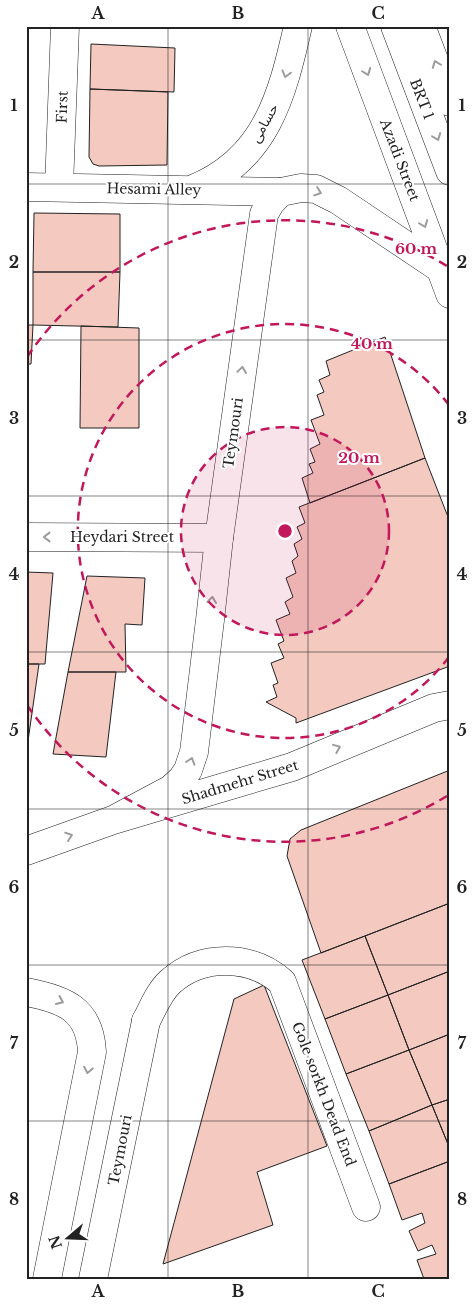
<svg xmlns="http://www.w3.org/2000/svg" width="476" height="1305" font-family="'Libre Baskerville','Noto Sans Arabic',serif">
	<rect width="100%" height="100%" fill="#fff"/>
	<path fill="#f3c9c0" stroke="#222" d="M91 44 175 48 174 92 90 89Z
		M90 89 168 92 167 165 99 166 93 164 89 157Z
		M34 213 120 214V272H33Z
		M33 272H120L118 327 33 325Z
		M26 325H33L31 364H26Z
		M81 326 139 328V428H80Z
		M385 337 425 458 310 503 302 478 313 473 309 464 315 462 310 449 320 444 311 420 324 415 317 395 324 392 319 380 330 375 326 361Z
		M425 458 450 522V666L296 723V718L266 702 277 697 273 685 278 683 271 663 284 658 278 644 284 641 276 620 290 614 285 602 293 597 286 578 296 573 292 561 298 556 294 544 302 539 297 527 305 523 299 507Z
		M26 572 53 573 45 664H26Z
		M87 576 145 578 142 625 125 624 126 672H68Z
		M26 664H39L26 755Z
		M68 672H116L106 757 53 754Z
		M450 770V903L321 953 287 856 290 839 301 830Z
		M450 903V971L388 995 365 936Z
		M365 936 388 995 325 1019 302 960Z
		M450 971V1034L409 1050 388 995Z
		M264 985 327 1146 257 1172 273 1225 163 1264 234 999Z
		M388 995 409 1050 346 1074 325 1019Z
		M450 1034V1099L432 1105 409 1050Z
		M409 1050 432 1105 369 1131 346 1074Z
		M450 1099V1149L432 1105Z
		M432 1105 450 1149V1161L389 1184 369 1131Z
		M450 1161V1279H424L417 1260 436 1254 432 1245 418 1251 409 1231 425 1223 422 1213 402 1220 389 1184Z"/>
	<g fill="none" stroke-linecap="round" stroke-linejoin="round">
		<g stroke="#222" stroke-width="29">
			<path id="minor" d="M395 26 450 171
				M421 26 450 102
				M26 187 281 192
				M59 187 65 26
				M193 189C266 160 282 96 298 26
				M26 537 219 538
				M146 1021C153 1008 159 992 170 982 201 954 250 954 282 982L366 1207"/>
		</g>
		<g stroke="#222" stroke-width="29">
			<path id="major" d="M350 26 450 294
				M113 820 171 789 182 779 188 770 194 752 210 620 219 538 264 214 271 202 281 192 301 188 316 189 338 200 441 269
				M26 851 113 820 292 767 434 708 450 705
				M26 992C64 999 90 1009 92 1052L47 1279
				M93 1279 146 1021"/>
		</g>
		<use href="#minor" stroke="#fff" stroke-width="28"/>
		<use href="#major" stroke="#fff" stroke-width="28"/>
	</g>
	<defs><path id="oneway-chevron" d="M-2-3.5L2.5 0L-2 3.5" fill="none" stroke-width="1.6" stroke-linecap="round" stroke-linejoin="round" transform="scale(1.25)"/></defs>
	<g stroke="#9c9c9c">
		<use href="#oneway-chevron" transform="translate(436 64) rotate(-111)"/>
		<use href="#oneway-chevron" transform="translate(367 72) rotate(69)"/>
		<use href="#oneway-chevron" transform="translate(286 74) rotate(105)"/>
		<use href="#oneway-chevron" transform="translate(437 137) rotate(69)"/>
		<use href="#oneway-chevron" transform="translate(318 192) rotate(19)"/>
		<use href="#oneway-chevron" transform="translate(424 224) rotate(69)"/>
		<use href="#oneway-chevron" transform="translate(242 370) rotate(-82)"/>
		<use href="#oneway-chevron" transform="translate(47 537) rotate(180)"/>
		<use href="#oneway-chevron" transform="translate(212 600) rotate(-84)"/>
		<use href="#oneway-chevron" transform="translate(337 748) rotate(-22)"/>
		<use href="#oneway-chevron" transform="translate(191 761) rotate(-72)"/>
		<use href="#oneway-chevron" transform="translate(69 836) rotate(-19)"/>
		<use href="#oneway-chevron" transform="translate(60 1001) rotate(24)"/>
		<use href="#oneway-chevron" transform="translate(88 1070) rotate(101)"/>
	</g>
	<path fill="none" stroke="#222" stroke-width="1" stroke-opacity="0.55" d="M168 26V1279M308 26V1279M26 184H450M26 340H450M26 496H450M26 652H450M26 809H450M26 965H450M26 1121H450"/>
	<circle cx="285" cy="531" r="104" fill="#c2185b" fill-opacity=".12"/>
	<g fill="none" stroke="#c2185b" stroke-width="2.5" stroke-dasharray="9 6">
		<circle cx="285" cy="531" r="104"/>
		<path d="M449 657A207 207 0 1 1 449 405"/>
		<path d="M447 796A311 311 0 0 1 27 705M27 357A311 311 0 0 1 447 266"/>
	</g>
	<g text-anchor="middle" stroke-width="4" stroke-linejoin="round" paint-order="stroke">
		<g font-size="14" fill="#222" stroke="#fff">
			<text transform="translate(422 99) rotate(69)" y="5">BRT 1</text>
			<text transform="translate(62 107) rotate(-88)" y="5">First</text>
			<text transform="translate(264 123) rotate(-61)" y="5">حسامی</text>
			<text transform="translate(400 160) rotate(69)" y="5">Azadi Street</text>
			<text transform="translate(154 189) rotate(1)" y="5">Hesami Alley</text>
			<text transform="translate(233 433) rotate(-82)" y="5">Teymouri</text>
			<text x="122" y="542">Heydari Street</text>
			<text transform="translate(240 782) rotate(-17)" y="5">Shadmehr Street</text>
			<text transform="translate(324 1094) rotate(69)" y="5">Gole sorkh Dead End</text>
			<text transform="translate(120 1150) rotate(-79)" y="5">Teymouri</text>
		</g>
	</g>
	<circle cx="285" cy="531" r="8" fill="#c2185b" stroke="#fff" stroke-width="2.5"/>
	<g font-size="15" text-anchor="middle" font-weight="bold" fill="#c2185b" stroke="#fff" stroke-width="4" stroke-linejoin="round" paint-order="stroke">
		<text x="416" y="254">60 m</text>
		<text x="372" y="349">40 m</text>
		<text x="359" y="463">20 m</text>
	</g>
	<rect width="476" height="1305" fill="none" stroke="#ffffff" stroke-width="55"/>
	<g transform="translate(68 1238) rotate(251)" stroke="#ffffff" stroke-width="4" paint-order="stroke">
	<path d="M0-4L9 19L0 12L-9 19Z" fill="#222222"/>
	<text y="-8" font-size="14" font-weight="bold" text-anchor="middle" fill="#222222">N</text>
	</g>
	<rect x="28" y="28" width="420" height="1250" fill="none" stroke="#222" stroke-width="2"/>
	<g font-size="16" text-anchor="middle" font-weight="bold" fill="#222">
		<text x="98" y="19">A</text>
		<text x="238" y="19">B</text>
		<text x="378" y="19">C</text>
		<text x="14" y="111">1</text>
		<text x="462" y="111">1</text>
		<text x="14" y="268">2</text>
		<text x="462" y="268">2</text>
		<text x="14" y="424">3</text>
		<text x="462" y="424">3</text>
		<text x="14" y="580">4</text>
		<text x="462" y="580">4</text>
		<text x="14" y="736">5</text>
		<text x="462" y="736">5</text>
		<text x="14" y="893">6</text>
		<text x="462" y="893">6</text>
		<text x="14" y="1049">7</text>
		<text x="462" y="1049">7</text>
		<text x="14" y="1205">8</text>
		<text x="462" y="1205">8</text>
		<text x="98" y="1297">A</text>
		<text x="238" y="1297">B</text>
		<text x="378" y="1297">C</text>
	</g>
</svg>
